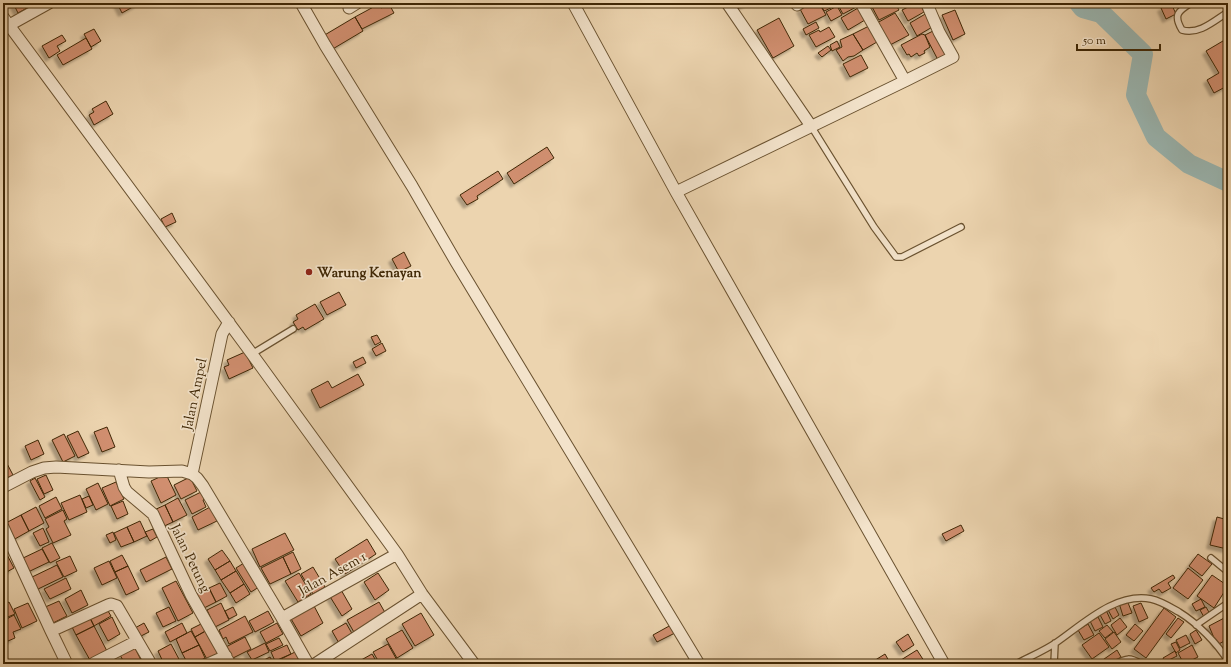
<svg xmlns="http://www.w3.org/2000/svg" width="1231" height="667" font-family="'Sorts Mill Goudy',serif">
	<defs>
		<filter id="shadow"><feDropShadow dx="-3.5" dy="3.5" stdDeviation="1" flood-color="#0004"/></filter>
	</defs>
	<rect width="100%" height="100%" fill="#ecd4af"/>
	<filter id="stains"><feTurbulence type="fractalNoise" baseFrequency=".005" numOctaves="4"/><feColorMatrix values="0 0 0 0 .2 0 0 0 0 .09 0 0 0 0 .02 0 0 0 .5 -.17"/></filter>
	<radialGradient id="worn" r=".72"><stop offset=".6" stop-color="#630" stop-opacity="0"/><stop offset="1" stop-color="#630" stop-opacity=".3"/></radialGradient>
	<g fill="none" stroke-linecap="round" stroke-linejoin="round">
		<path stroke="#9ab7b3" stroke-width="20" d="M1079 3 1083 8 1101 13 1143 54 1136 95 1156 137 1189 164 1228 182"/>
	</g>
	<path fill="#d18f70" stroke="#3f2705" filter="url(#shadow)" d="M13 3H36L18 13Z
		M117 3H137L138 4 122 13Z
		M731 3H748L735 10Z
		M812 3H819L826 15 808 24 800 9Z
		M820 3H829L831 8 824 11Z
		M841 3H856L858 6 843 14 838 5Z
		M870 3H895L899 10 879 20Z
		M916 3H920L924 12 908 21 902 10Z
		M1171 3 1176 14 1166 19 1161 8Z
		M379 4 381 8 389 4 394 13 362 29 355 17Z
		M837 6 842 15 831 21 826 12Z
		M858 8 865 20 848 30 841 18Z
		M955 10 965 34 953 40 942 15Z
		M895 13 909 35 890 45 877 23Z
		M927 13 934 26 917 36 910 23Z
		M355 17 363 31 331 50 323 36Z
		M779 18 794 46 773 58 757 30Z
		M816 22 819 28 806 35 803 29Z
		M869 26 877 42 863 50 853 34Z
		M829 27 835 37 816 47 809 35 819 30 820 32Z
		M94 29 101 41 91 47 84 34Z
		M933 31 947 56 938 60 925 35Z
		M853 34 863 50 854 56 848 57 843 61 836 50 842 47 840 40Z
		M922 34 925 35 930 47 924 51 925 53 919 56 917 53 911 57 909 54 907 55 901 45Z
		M62 35 66 41 57 46 60 51 49 58 42 46Z
		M86 38 92 49 63 65 57 55Z
		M1228 38V89L1227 86 1214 93 1207 80 1219 73 1206 51Z
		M837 41 840 47 832 51 830 45Z
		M828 46 831 50 822 57 818 53Z
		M861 55 868 68 850 77 843 64Z
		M106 101 113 114 94 125 89 115 94 112 92 109Z
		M547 147 554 158 514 184 507 173Z
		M498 171 503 179 477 196 478 199 467 205 460 195Z
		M172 213 176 222 165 227 161 219Z
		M404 252 411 266 399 272 392 259Z
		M339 292 346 305 327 315 320 302Z
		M315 304 324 319 305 330 303 327 298 330 293 322 298 319 296 315Z
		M377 335 381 342 375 345 371 337Z
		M382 343 386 351 376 356 372 349Z
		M245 352 253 368 229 379 224 367 229 365 227 360Z
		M363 357 366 363 356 368 353 362Z
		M358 374 364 385 320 408 311 390 328 381 332 388Z
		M107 427 115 447 102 452 94 432Z
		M78 431 89 453 78 458 67 436Z
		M64 434 75 456 63 462 52 440Z
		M38 440 44 454 31 460 25 446Z
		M3 456 13 475 3 480Z
		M166 474 176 495 161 503 151 481Z
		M46 475 53 490 44 494 37 479Z
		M190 477 197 491 181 499 174 485Z
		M35 478 45 497 40 500 30 481Z
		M116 482 124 499 110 506 102 488Z
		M98 483 108 504 96 510 86 489Z
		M203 491 206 498 203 500 206 507 192 514 185 500Z
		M80 495 87 512 69 520 61 503Z
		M89 496 93 505 86 508 82 499Z
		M56 497 62 509 45 518 39 506Z
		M178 498 187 515 173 522 165 505Z
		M123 501 128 514 117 519 111 506Z
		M165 505 173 522 160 528 152 511Z
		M36 507 44 523 29 531 21 515Z
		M210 507 217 521 198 530 192 517Z
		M63 510 67 519 64 521 71 535 53 543 46 529 49 527 45 519Z
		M21 515 29 531 13 540 4 524Z
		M1217 517 1228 520V544L1227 549 1210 545Z
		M140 521 147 536 134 542 127 527Z
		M961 525 964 531 946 541 942 534Z
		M127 527 134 542 121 547 114 533Z
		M43 528 49 542 40 546 33 533Z
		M153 529 157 537 150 541 145 532Z
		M113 532 116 540 110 543 106 535Z
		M285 533 294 550 260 567 252 549Z
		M3 538 8 546 4 549 14 568 3 574Z
		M367 539 376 554 345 574 335 559Z
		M52 543 60 558 50 563 42 548Z
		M42 549 49 562 28 572 21 559Z
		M222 550 230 561 215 570 208 559Z
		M293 552 301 569 291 574 283 557Z
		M1198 554 1212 564 1202 576 1189 566Z
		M122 555 128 566 115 572 110 561Z
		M70 556 77 571 64 577 56 562Z
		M166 557 172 569 146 582 140 570Z
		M283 557 291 574 270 584 261 568Z
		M109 561 117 578 102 585 94 568Z
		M230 561 236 571 221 580 215 570Z
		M244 563 259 587 251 592 236 568Z
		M57 565 63 577 36 590 30 578Z
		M128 566 139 589 126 595 115 572Z
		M313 567 325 587 313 594 301 574Z
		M1188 568 1203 580 1188 599 1173 588Z
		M236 571 244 584 230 593 221 580Z
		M299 573 311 594 298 602 285 581Z
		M378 573 389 590 375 600 364 582Z
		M1173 575 1175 578 1168 583 1171 588 1162 593 1159 589 1154 592 1151 588Z
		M1212 575 1228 586 1214 608 1197 596Z
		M66 578 71 589 50 599 44 589Z
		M176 581 193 613 178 621 162 588Z
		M220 583 227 596 216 602 209 588Z
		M244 584 250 594 236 603 230 593Z
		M209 588 216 602 200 610 193 596Z
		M340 588 352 609 342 616 329 595Z
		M81 590 88 605 72 613 65 599Z
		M1201 599 1205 607 1196 611 1192 604Z
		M1127 600 1132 613 1123 616 1119 603Z
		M59 601 67 616 51 624 43 608Z
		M9 602 15 614 3 619V605Z
		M379 602 387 616 355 634 347 620Z
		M28 603 37 621 22 628 14 609Z
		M221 603 229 620 215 627 207 610Z
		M1141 603 1148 618 1139 622 1133 606Z
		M313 604 323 623 301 636 290 617Z
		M1114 605 1119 615 1113 619 1107 608Z
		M105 606 111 616 94 626 89 616Z
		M169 607 176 621 163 627 156 613Z
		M233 607 237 615 229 619 225 611Z
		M1206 607 1210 614 1204 617 1200 610Z
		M1164 608 1176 617 1146 658 1134 649Z
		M1106 610 1111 621 1105 624 1099 613Z
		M268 611 274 622 255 632 249 621Z
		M421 613 434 635 415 646 402 624Z
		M14 615 21 629 13 632 15 638 8 641 6 636 3 637V621Z
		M89 616 94 626 76 635 71 625Z
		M245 616 253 632 229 644 226 637 223 639 219 630Z
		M1228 616V639L1217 645 1209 626Z
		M112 617 120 634 108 641 99 624Z
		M1098 617 1103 627 1095 631 1090 621Z
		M1120 618 1127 627 1117 635 1111 625Z
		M1178 618 1184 622 1171 638 1166 634Z
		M205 622 209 629 195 637 191 629Z
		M144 623 149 632 139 637 135 628Z
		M182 623 187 633 170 642 165 632Z
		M277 623 283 634 266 643 260 632Z
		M346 623 354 637 340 645 332 631Z
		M1088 624 1094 635 1084 640 1078 630Z
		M1135 624 1143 631 1134 641 1126 635Z
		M671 625 675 633 657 642 653 635Z
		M1107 625 1113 632 1105 638 1099 631Z
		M94 626 108 653 91 662 76 635Z
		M209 629 222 653 208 661 195 637Z
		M402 630 413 648 397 658 386 639Z
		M1196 630 1202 640 1195 644 1190 634Z
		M191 631 199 645 182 653 176 639Z
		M1114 632 1121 642 1112 649 1105 639Z
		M1099 633 1109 647 1092 659 1082 645Z
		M908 634 914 645 903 652 896 642Z
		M1186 635 1190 643 1180 648 1176 640Z
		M245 637 251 649 231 659 224 648Z
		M279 638 283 645 270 651 266 644Z
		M1176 642 1180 650 1176 653 1171 644Z
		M265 643 269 652 252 660 247 652Z
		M171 644 180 661 174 664H164L158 651Z
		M388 644 398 662 394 664H380L373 652Z
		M199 645 205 658 194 664H188L182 653Z
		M287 645 291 654 275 661 271 652Z
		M1192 645 1198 657 1184 664 1178 653Z
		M135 648 143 664H125L120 655Z
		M917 650 926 664H903L901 660Z
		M1117 650 1121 657 1111 664H1097Z
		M1175 651 1177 656 1165 662 1163 658Z
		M295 652 301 664H276L275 662Z
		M372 654 378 664H354Z
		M885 654 889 661 885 664H869Z
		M270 657 274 664H256Z"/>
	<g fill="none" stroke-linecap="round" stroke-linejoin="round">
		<g stroke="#6a5230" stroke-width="8">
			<path id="lane" d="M1191 3C1178 11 1173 15 1182 30 1199 35 1214 21 1228 12
				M811 126 874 227 896 257H902L961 227
				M252 354 293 329
				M1211 558 1228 572
				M1196 625 1228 603
				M1016 664C1029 657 1044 651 1057 642 1083 624 1116 592 1151 599 1161 601 1170 607 1179 612 1197 623 1217 643 1228 661
				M1054 664 1055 643
				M1115 664C1126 658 1130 657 1141 664"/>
		</g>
		<g stroke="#6a5230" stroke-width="13">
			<path id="street" d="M301 3 325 45 412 186 456 262 699 664
				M573 3 676 192 944 664
				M727 3 811 126
				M797 5 800 3
				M349 8 357 3
				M3 17 252 354 397 554 422 594 474 664
				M4 28 49 3
				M905 81 953 57 939 32 927 4
				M676 192 905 81 861 3
				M119 470 124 487 127 492 153 514 191 595 230 664
				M192 474 222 334 229 322
				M3 487 32 472 44 468 56 467 149 472 182 471 192 474 197 478 203 486 282 618 308 664
				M3 527 51 631 67 664
				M282 618 397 554
				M51 631 108 605 111 604 117 606 151 664
				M94 663 137 641
				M208 664 226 656
				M315 664 422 594"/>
		</g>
		<use href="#lane" stroke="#f3e3cb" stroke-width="5.5"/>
		<use href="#street" stroke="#f3e3cb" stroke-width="11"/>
	</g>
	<circle fill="#8f2418" stroke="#f3e3cb" stroke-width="1.5" cx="309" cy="272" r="4"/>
	<g text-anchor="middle" stroke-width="3.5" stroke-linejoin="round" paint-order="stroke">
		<g font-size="14" font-weight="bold" fill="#3f2705" stroke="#f3e3cb" text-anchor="start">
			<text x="317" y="277">Warung Kenayan</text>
		</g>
		<g font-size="14" fill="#3f2705" stroke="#f3e3cb">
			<text transform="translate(194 394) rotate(-78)" y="5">Jalan Ampel</text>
			<text transform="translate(191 558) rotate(64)" y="5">Jalan Petung</text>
			<text transform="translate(332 573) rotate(-29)" y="5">Jalan Asem 1</text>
		</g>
	</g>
	<rect width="1231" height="667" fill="none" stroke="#ecd4af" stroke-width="16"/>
	<rect x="4" y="4" width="1223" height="659" fill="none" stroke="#3f2705" stroke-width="2"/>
	<rect x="8" y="8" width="1215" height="651" fill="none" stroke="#3f2705"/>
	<path d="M1077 44v6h83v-6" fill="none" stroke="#3f2705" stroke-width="2"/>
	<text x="1083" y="44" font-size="12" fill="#3f2705" stroke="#f3e3cb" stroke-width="3" paint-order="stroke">50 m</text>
	<rect width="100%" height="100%" filter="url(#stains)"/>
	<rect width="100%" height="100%" fill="url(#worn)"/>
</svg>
